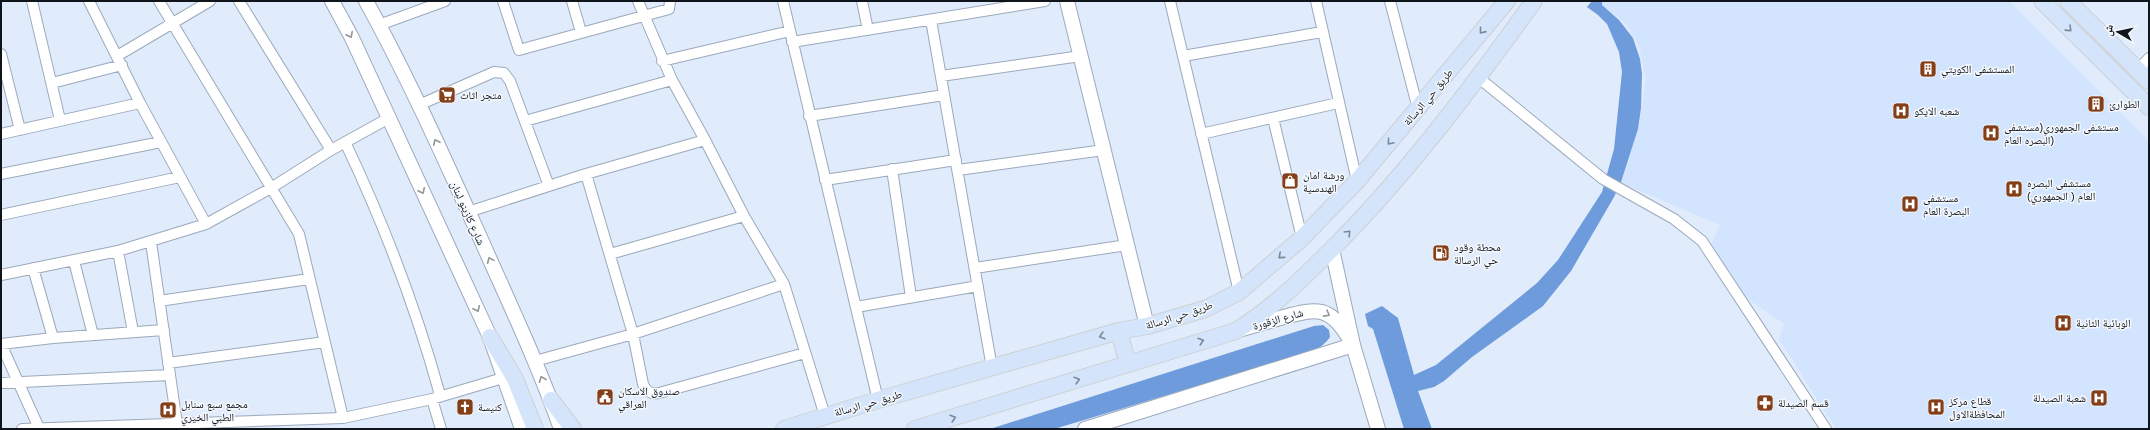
<svg xmlns="http://www.w3.org/2000/svg" width="2150" height="430" font-family="Arial,'Noto Naskh Arabic',sans-serif">
	<rect width="100%" height="100%" fill="#e0ebfb"/>
	<path fill="#d2e4fe" d="M1606 1H2009L2149 141V429H1836L1779 339 1784 324 1742 295 1711 245 1720 225 1621 183 1639 127 1646 79 1639 46 1626 24 1601 4Z"/>
	<path fill="#6d9bdc" d="M1592 1H1602V5L1619 20 1633 38 1640 59 1642 74 1641 108 1638 129 1621 182 1614 197 1571 271 1543 306 1472 357 1444 381 1434 387 1418 391 1432 429H1404L1373 329 1368 326 1365 314 1382 306 1398 318 1414 375 1436 365 1537 283 1558 260 1602 192 1614 149 1622 72 1619 52 1607 24 1598 15 1587 7Z
		M1323 325 1329 330 1330 337C1323 347 1316 350 1304 354L1054 429H990L1314 326Z"/>
	<g fill="none" stroke-linecap="round" stroke-linejoin="round">
		<g stroke="#9ba9bb" stroke-width="12">
			<path id="street" d="M32 1 60 120
				M89 1 140 103 206 224
				M159 1 299 234 343 418
				M239 1 331 150
				M503 1 519 50 669 9 670 1
				M572 1 581 32
				M638 1 672 80 705 140 744 216 784 284 825 416
				M783 1 878 400
				M862 1 868 30
				M1170 1 1239 292
				M1316 1 1357 181
				M1390 1 1418 109
				M931 20 992 368
				M379 25 445 1
				M792 42 1045 1
				M1 54 20 130
				M117 56 210 1
				M1183 56 1322 32
				M662 61 790 31
				M2138 70 2149 58
				M941 76 1081 56
				M1479 78 1603 179 1674 219 1702 241 1826 429
				M52 83 122 65
				M419 105 494 72 504 73 510 81 549 186
				M809 116 944 95
				M1273 118 1302 238
				M525 121 672 80
				M1 134 140 103
				M1201 134 1338 103
				M345 142C384 224 416 308 440 395
				M892 169 911 297
				M958 170 1104 150
				M1 174 161 142
				M586 174 633 334 643 384C646 391 652 395 659 393L805 353
				M825 180 956 160
				M468 212 586 174 705 140
				M1 215 180 177
				M151 242 177 424
				M118 251 133 332
				M610 254 744 216
				M74 261 93 335
				M33 268 53 338
				M975 268 1127 245
				M1 275 118 251 206 224 271 188 331 150 389 118
				M159 301 309 279
				M856 307 978 286
				M1 344 53 338 164 330
				M1 344 39 428
				M535 361 633 334 784 284
				M168 363 325 342
				M1 383 170 375
				M432 399 441 429
				M22 429 343 418 432 399 503 378"/>
		</g>
		<g stroke="#9ba9bb" stroke-width="16">
			<path id="secondary" d="M332 1 352 38 490 337 522 429
				M366 1C409 79 446 162 483 244 510 305 539 366 561 429
				M1067 1 1147 326
				M1332 249 1353 345 1378 429
				M1242 329C1256 325 1270 321 1284 317 1317 308 1330 306 1349 338
				M1085 429 1353 345"/>
		</g>
		<g stroke="#cfd0d2" stroke-width="18">
			<path id="primary" d="M2042 1 2149 107
				M2068 1 2149 81
				M1119 331 1128 364
				M490 337 515 379 535 429
				M551 400 573 429
				M784 429 878 400 1119 331 1147 326 1205 309 1239 292 1302 238 1357 181 1507 1
				M915 429 1236 331C1274 307 1301 280 1333 248 1408 173 1472 87 1534 1"/>
		</g>
		<use href="#street" stroke="#fff" stroke-width="10"/>
		<use href="#secondary" stroke="#fff" stroke-width="14"/>
		<use href="#primary" stroke="#d4e5fb" stroke-width="16"/>
	</g>
	<defs><path id="oneway-chevron" d="M-2-3.5L2.5 0L-2 3.5" fill="none" stroke-width="1.6" stroke-linecap="round" stroke-linejoin="round"/></defs>
	<g stroke="#7c8797">
		<use href="#oneway-chevron" transform="translate(2069 29) rotate(44)"/>
		<use href="#oneway-chevron" transform="translate(1482 31) rotate(129)"/>
		<use href="#oneway-chevron" transform="translate(1390 142) rotate(130)"/>
		<use href="#oneway-chevron" transform="translate(1348 233) rotate(-46)"/>
		<use href="#oneway-chevron" transform="translate(1281 256) rotate(139)"/>
		<use href="#oneway-chevron" transform="translate(1102 336) rotate(164)"/>
		<use href="#oneway-chevron" transform="translate(1201 341) rotate(-17)"/>
		<use href="#oneway-chevron" transform="translate(1077 380) rotate(-17)"/>
		<use href="#oneway-chevron" transform="translate(953 418) rotate(-17)"/>
	</g>
	<g stroke="#939699">
		<use href="#oneway-chevron" transform="translate(350 35) rotate(63)"/>
		<use href="#oneway-chevron" transform="translate(436 142) rotate(-115)"/>
		<use href="#oneway-chevron" transform="translate(422 191) rotate(65)"/>
		<use href="#oneway-chevron" transform="translate(490 260) rotate(-114)"/>
		<use href="#oneway-chevron" transform="translate(477 309) rotate(65)"/>
		<use href="#oneway-chevron" transform="translate(1327 314) rotate(29)"/>
		<use href="#oneway-chevron" transform="translate(542 379) rotate(-112)"/>
	</g>
	<defs>
		<g id="building-square" transform="scale(0.9)"><rect x="-9" y="-9" width="18" height="18" rx="4" fill="#843f18" stroke="#f5f8fc"/><path d="M-4-6H4V6H1V3H-1V6H-4ZM-2.5-4.3h1.7v1.8h-1.7ZM.8-4.3h1.7v1.8H.8ZM-2.5-1h1.7V.8h-1.7ZM.8-1h1.7V.8H.8Z" fill="#fff"/></g>
		<g id="supermarket-square" transform="scale(0.9)"><rect x="-9" y="-9" width="18" height="18" rx="4" fill="#843f18" stroke="#f5f8fc"/><path d="M-6-5.5h2.5l.6 2H6L4.5 2H-2.5L-4.4-4H-6ZM-1.5 3.2a1.3 1.3 0 1 0 .1 0ZM3 3.2a1.3 1.3 0 1 0 .1 0Z" fill="#fff"/></g>
		<g id="hospital-square" transform="scale(0.9)"><rect x="-9" y="-9" width="18" height="18" rx="4" fill="#843f18" stroke="#f5f8fc"/><path d="M-5-5h3v3.5h4V-5h3V5h-3V1.5h-4V5h-3Z" fill="#fff"/></g>
		<g id="shop-square" transform="scale(0.9)"><rect x="-9" y="-9" width="18" height="18" rx="4" fill="#843f18" stroke="#f5f8fc"/><path d="M-5-2.5h2.3a2.7 3.5 0 0 1 5.4 0H5L5.5 6h-11ZM-1.5-2.5h3a1.5 2.3 0 0 0-3 0Z" fill="#fff"/></g>
		<g id="fuel-square" transform="scale(0.9)"><rect x="-9" y="-9" width="18" height="18" rx="4" fill="#843f18" stroke="#f5f8fc"/><path d="M-5.5-6h7V0h2V4h1.3V-2.5L3-4.5l.8-.8L6-3V5H2.5V1h-1V6h-7ZM-4.2-4.7v3.2H.2V-4.7Z" fill="#fff"/></g>
		<g id="civic-square" transform="scale(0.9)"><rect x="-9" y="-9" width="18" height="18" rx="4" fill="#843f18" stroke="#f5f8fc"/><path d="M-.6-6.5H3V-4.5H.6V-3L4-1V1h2V6H-6V1h2V-1L-.6-3ZM-1.2 2.5V6h2.4V2.5Z" fill="#fff"/></g>
		<g id="pharmacy-square" transform="scale(0.9)"><rect x="-9" y="-9" width="18" height="18" rx="4" fill="#843f18" stroke="#f5f8fc"/><path d="M-2-6h4v4h4v4h-4v4h-4v-4h-4v-4h4Z" fill="#fff"/></g>
		<g id="church-square" transform="scale(0.9)"><rect x="-9" y="-9" width="18" height="18" rx="4" fill="#843f18" stroke="#f5f8fc"/><path d="M-1.2-6h2.4v3.5h3.3v2.4h-3.3V6h-2.4V-.1h-3.3v-2.4h3.3Z" fill="#fff"/></g>
	</defs>
	<g fill-rule="evenodd">
		<use href="#building-square" x="1928" y="69"/>
		<use href="#supermarket-square" x="447" y="95"/>
		<use href="#building-square" x="2096" y="104"/>
		<use href="#hospital-square" x="1901" y="111"/>
		<use href="#hospital-square" x="1991" y="133"/>
		<use href="#shop-square" x="1290" y="181"/>
		<use href="#hospital-square" x="2014" y="189"/>
		<use href="#hospital-square" x="1910" y="204"/>
		<use href="#fuel-square" x="1441" y="253"/>
		<use href="#hospital-square" x="2063" y="323"/>
		<use href="#civic-square" x="605" y="397"/>
		<use href="#hospital-square" x="2099" y="398"/>
		<use href="#pharmacy-square" x="1765" y="403"/>
		<use href="#church-square" x="465" y="407"/>
		<use href="#hospital-square" x="1936" y="407"/>
		<use href="#hospital-square" x="168" y="410"/>
	</g>
	<g text-anchor="middle" stroke-width="3" stroke-linejoin="round" paint-order="stroke">
		<g font-size="11" fill="#10151c" stroke="#f5f8fc" text-anchor="start">
			<text x="1941" y="73">المستشفى الكويتي</text>
			<text x="460" y="99">متجر اثاث</text>
			<text x="2109" y="108">الطوارئ</text>
			<text x="1914" y="115">شعبه الايكو</text>
			<text x="2004" y="131">مستشفى الجمهوري(مستشفى<tspan x="2004" dy="13">البصره العام)</tspan></text>
			<text x="1303" y="179">ورشة امان<tspan x="1303" dy="13">الهندسية</tspan></text>
			<text x="2027" y="187">مستشفى البصره<tspan x="2027" dy="13">العام ( الجمهوري)</tspan></text>
			<text x="1923" y="202">مستشفى<tspan x="1923" dy="13">البصرة العام</tspan></text>
			<text x="1454" y="251">محطة وقود<tspan x="1454" dy="13">حي الرسالة</tspan></text>
			<text x="2076" y="327">الوبائية الثانية</text>
			<text x="618" y="395">صندوق الاسكان<tspan x="618" dy="13">العراقي</tspan></text>
			<text x="2086" y="402" text-anchor="end">شعبة الصيدلة</text>
			<text x="1949" y="405">قطاع مركز<tspan x="1949" dy="13">المحافظةالاول</tspan></text>
			<text x="1778" y="407">قسم الصيدلة</text>
			<text x="181" y="408">مجمع سبع سنابل<tspan x="181" dy="13">الطبي الخيري</tspan></text>
			<text x="478" y="411">كنيسة</text>
		</g>
		<g font-size="11" fill="#10151c" stroke="#f5f8fc">
			<text transform="translate(1428 97) rotate(-50)" y="4">طريق حي الرسالة</text>
			<text transform="translate(468 213) rotate(66)" y="4">شارع كازينو لبنان</text>
			<text transform="translate(1179 315) rotate(-18)" y="4">طريق حي الرسالة</text>
			<text transform="translate(1278 319) rotate(-16)" y="4">شارع الزقورة</text>
			<text transform="translate(868 403) rotate(-16)" y="4">طريق حي الرسالة</text>
		</g>
	</g>
	<rect width="2150" height="430" fill="none" stroke="#10151c" stroke-width="4"/>
	<g transform="translate(2118 32) rotate(279)" stroke="#f5f8fc" stroke-width="3" paint-order="stroke">
	<path d="M0-3L7 15L0 10L-7 15Z" fill="#10151c"/>
	<text y="-6" font-size="11" font-weight="bold" text-anchor="middle" fill="#10151c">ش</text>
	</g>
</svg>
